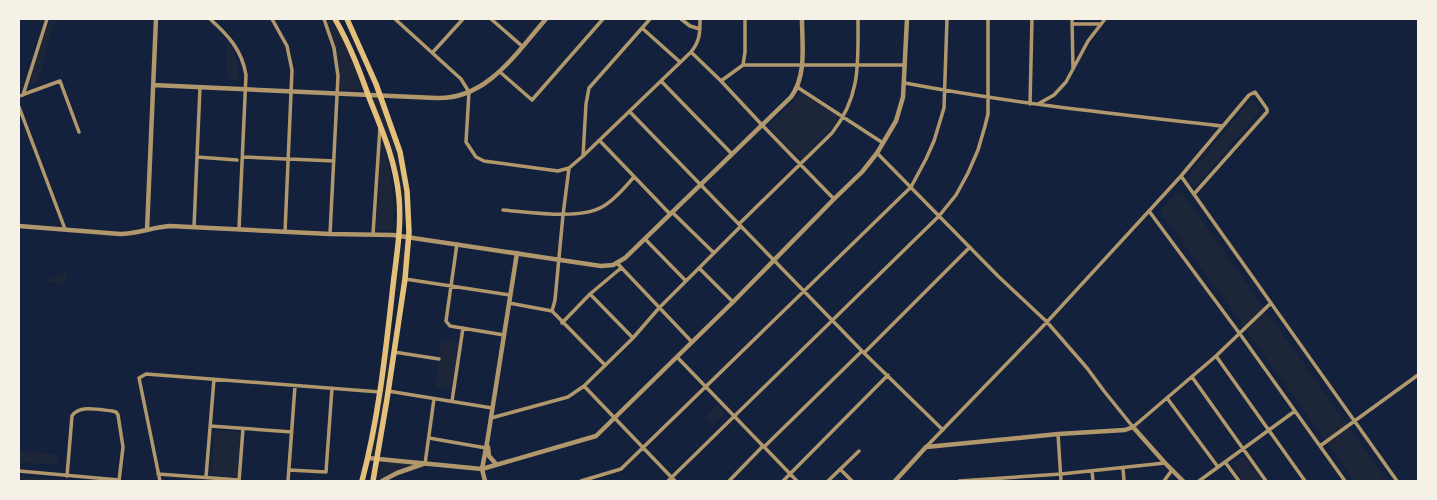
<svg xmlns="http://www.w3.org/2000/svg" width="1437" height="500" font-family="'Noto Serif',serif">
	<rect width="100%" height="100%" fill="#14213d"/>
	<path fill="#1d2539" d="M50 19H58V22L53 27 37 83 27 85Z
		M325 19H331L344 41 363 89 341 90 335 47Z
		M227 42C237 52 238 68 240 81L227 79Z
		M802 92 837 116 839 119 804 158 800 159 769 128V125L791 104 797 95Z
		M375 96 377 97 396 149 404 191 406 228 404 227 403 203 401 199 392 150 373 100Z
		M1253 100 1260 111 1195 187 1189 178 1190 174 1249 102Z
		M380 139 388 162 392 186 394 230H376Z
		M1180 190 1387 481H1355L1160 211Z
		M403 243H405L407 246 401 292 399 293 395 291 401 244Z
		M69 270 63 285 47 281Z
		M394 302H395L390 343 391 351 376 452 374 455 371 453 393 304Z
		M442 339 460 342 453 389 435 387Z
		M717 405 725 413 712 426 704 418Z
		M215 430 241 432 237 477 211 475Z
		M19 451 59 455 57 465 19 462Z
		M1241 457 1246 458 1262 481H1244L1233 466 1234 463Z
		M383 462 412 464V466L399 469 376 481 380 464Z
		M19 476 61 479V481H19Z"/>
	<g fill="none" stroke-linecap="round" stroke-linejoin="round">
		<path stroke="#b1986c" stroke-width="3.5" d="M210 19C228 35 242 50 246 75L239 229
			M272 19 287 46 292 70 285 232
			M324 19 334 48 338 76 330 234
			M395 19 461 79 469 92 466 142 476 157 484 161 499 163 558 171 569 168 583 156 691 52C700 41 700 33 700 19
			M491 19 522 46
			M681 19 690 26 700 29
			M1072 19 1073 68
			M1072 24H1100
			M642 28 680 62
			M433 52 463 19
			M691 52 721 81 762 125 834 199
			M743 65H905
			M500 72 532 100 603 19
			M661 81 732 154
			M721 81 743 65 745 52V19
			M905 83C1010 103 1116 114 1222 126
			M797 87 883 143
			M23 95 47 19
			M19 96 60 81 79 132
			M1030 104 1032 19
			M1038 104 1054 95 1066 82 1088 41 1105 19
			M19 107 65 229
			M630 112 862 351 943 430
			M600 141 670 214
			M877 153 998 276 1047 322 1087 368 1104 391 1133 427 1216 356 1271 303
			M583 156 586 104 589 88 650 19
			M197 157 237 160
			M243 157 286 159
			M289 159 334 161
			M1181 176 1397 481
			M503 210C530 212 579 220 602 207 615 200 625 187 634 177
			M1149 211 1240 334 1345 481
			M672 212 714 253
			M739 224 832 133C861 96 858 63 858 19
			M194 227 200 87
			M373 234 380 127
			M645 239 686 281
			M457 244 446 321 450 326 504 335
			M617 263 692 342
			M699 268 733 302
			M405 279 510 295
			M590 294 633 338
			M509 303 552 311 605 365
			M552 311 555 300 563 215 569 168
			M562 323 590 294 621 268
			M394 352 439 359
			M864 353 970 247
			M1216 356 1305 481
			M677 357 797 481
			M1192 377 1266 481
			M584 386 675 481
			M388 391 492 408
			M1167 398 1218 467
			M452 401 463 328
			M491 418 568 397 584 386 633 338 659 308 741 226
			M210 426 292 432
			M1058 434 1061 481
			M429 438 486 448
			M1320 446 1418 375
			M764 447 862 351
			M926 447 1047 322 1149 211 1181 176 1249 95 1255 92 1267 109V112L1194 194
			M1225 462 1239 481
			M425 464 434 399
			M1123 468 1124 481
			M840 469 852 481
			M289 470 326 472 332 388
			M19 471 119 480
			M1092 471 1093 481
			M158 474 239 480
			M67 476 72 416C79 404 101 410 112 411L116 412 118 415 123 447 119 481
			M206 477 214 379
			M160 481 139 378 146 374 380 392
			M239 481 243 429
			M288 481 295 386
			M581 481 621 469 911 187 926 159 934 141 944 108 947 19
			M668 481 939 216 956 195 968 173 978 150 985 126 988 114V19
			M729 481 763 446
			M783 481 888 375
			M828 481 859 451
			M959 481 1061 474 1165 463
			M1164 481 1172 470
			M1199 481 1295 411"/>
		<path stroke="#b1986c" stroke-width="4.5" d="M153 85 436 98C487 100 516 53 546 19
			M19 226 120 234C137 234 153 227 170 226L330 234 393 235 601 266 613 265 625 258 791 97C807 75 802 45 802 19
			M147 230 156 19
			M488 447 489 456 496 464
			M368 458 482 469 596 436 733 302 834 199 862 172 877 153 896 121 903 97 907 19
			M382 481 397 473 423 464
			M485 481 482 469 487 443 517 253
			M895 481 926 447 1058 434 1125 430 1133 427 1165 463 1183 481"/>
		<path stroke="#e5c07b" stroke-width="5.5" d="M335 19C350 45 360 72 370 100 383 132 396 163 399 198 402 231 395 263 392 295 385 357 378 421 362 481
			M347 19 376 84 400 152 407 191 409 232 405 279 387 399 373 481"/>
	</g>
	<rect width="1437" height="500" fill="none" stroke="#f6f1e7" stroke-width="40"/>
</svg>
